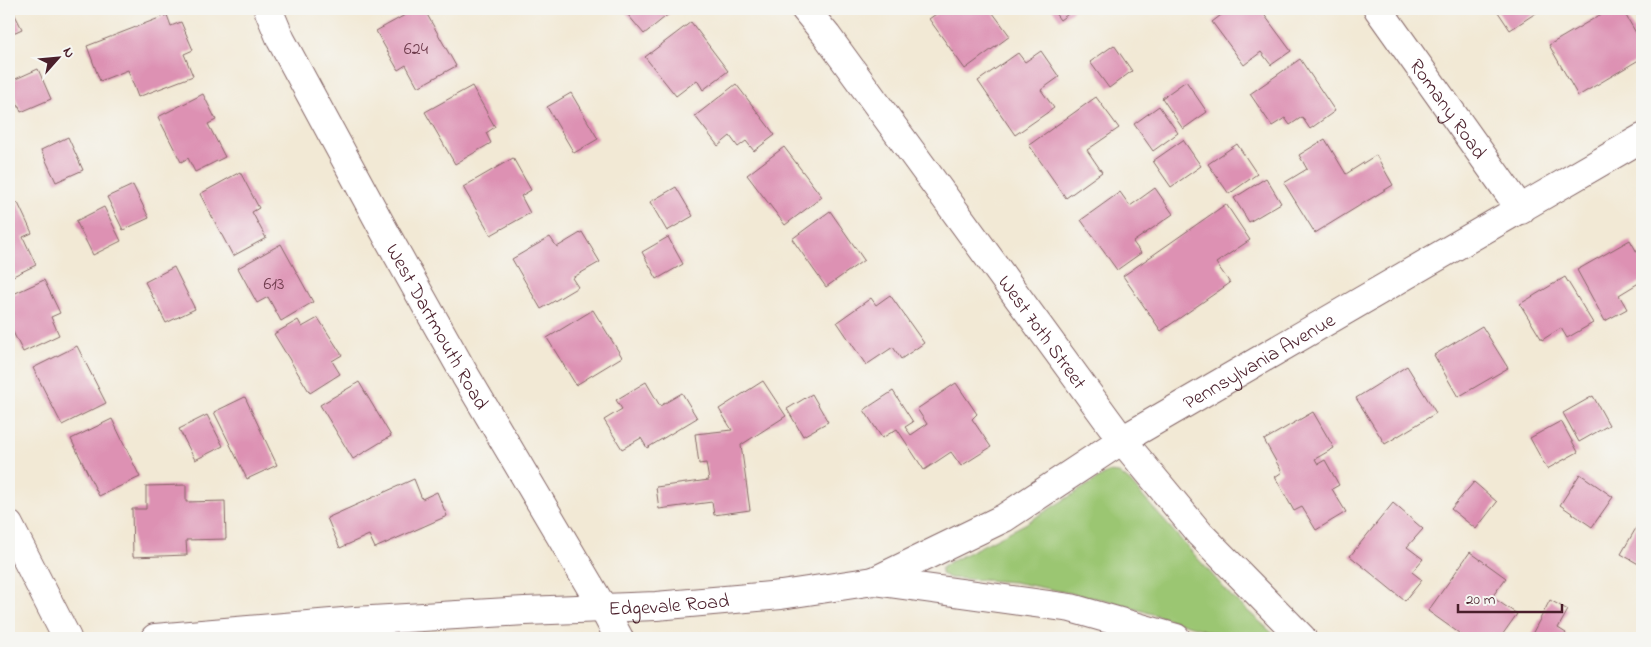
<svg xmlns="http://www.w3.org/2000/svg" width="1651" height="647" font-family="'Indie Flower',sans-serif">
	<rect width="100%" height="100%" fill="#f6f6f2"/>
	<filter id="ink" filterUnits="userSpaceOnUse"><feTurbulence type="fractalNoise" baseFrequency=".02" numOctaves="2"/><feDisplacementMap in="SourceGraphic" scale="10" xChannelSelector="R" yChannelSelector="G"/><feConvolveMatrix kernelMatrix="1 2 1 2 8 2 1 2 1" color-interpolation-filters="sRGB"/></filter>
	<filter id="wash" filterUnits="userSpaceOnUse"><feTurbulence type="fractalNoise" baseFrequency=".0096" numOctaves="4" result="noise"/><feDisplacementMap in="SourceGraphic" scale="20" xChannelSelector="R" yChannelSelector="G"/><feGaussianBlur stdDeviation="1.12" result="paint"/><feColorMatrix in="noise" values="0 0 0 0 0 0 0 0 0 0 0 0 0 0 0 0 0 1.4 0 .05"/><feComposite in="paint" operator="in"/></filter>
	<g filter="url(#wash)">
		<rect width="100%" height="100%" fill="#f2e9d5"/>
		<path fill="#9bc672" stroke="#72724e" d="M1109 472 1119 473 1129 481 1231 596 1278 638H1230L1110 601 1014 582 950 578 941 574V568L950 562 1025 524Z"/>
		<g id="blocks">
			<path fill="#dd91b3" d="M9 9H12L22 29 9 35Z
				M416 9H424L456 66 418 87 406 65 398 70 376 31Z
				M623 9H675L644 34Z
				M943 9H990L1010 36 965 69 929 19Z
				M1052 9H1075L1060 20Z
				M1229 9H1260L1291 51 1271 65 1261 52 1244 65 1212 22Z
				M1496 9H1542L1510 30Z
				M1610 9H1622L1642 43V58L1578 96 1549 45Z
				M167 15 171 26 181 22 193 50 184 54 193 76 138 97 128 70 100 81 87 46Z
				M691 22 728 71 703 90 697 80 676 96 645 57Z
				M1114 45 1132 71 1109 88 1090 62Z
				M1041 51 1059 77 1041 90 1054 108 1015 135 978 81 1018 53 1025 62Z
				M1300 59 1335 111 1310 129 1302 117 1290 125 1285 118 1272 126 1250 94Z
				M38 69 51 99 21 112 9 82Z
				M1186 81 1207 112 1183 129 1162 98Z
				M736 84 775 135 754 151 746 141 738 147 730 136 718 146 695 116Z
				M472 86 495 127 486 133 491 143 455 164 425 112Z
				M571 93 598 139 574 153 547 107Z
				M203 94 216 120 208 124 225 157 195 172 188 158 181 162 158 117Z
				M1096 97 1119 128 1087 150 1102 172 1066 198 1029 145Z
				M1159 106 1178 133 1153 151 1134 124Z
				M68 137 83 170 56 182 41 150Z
				M1325 139 1346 174 1376 155 1393 185 1315 233 1284 183 1307 169 1299 155Z
				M1183 140 1201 166 1171 187 1153 161Z
				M1237 144 1257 174 1229 194 1208 164Z
				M784 147 822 197 785 225 747 175Z
				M513 158 531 190 521 196 530 213 491 235 463 187Z
				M240 172 259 208 252 212 266 238 233 256 200 194Z
				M1266 178 1281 203 1249 222 1234 198Z
				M133 185 149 218 123 230 107 197Z
				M676 187 693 216 667 231 650 202Z
				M1155 188 1173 214 1133 242 1141 253 1117 270 1081 220 1120 192 1130 206Z
				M18 203 32 233 23 237 36 265 9 278V208Z
				M1226 204 1250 240 1216 263 1230 283 1161 331 1123 276Z
				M104 207 121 241 93 255 76 221Z
				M830 211 864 260 826 287 792 239Z
				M582 232 600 262 572 278 578 287 541 309 512 259 550 237 557 247Z
				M668 237 683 264 657 279 642 252Z
				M1630 240 1642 261V281L1619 295 1627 309 1605 321 1577 270Z
				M281 244 313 302 281 321 268 297 257 303 238 268Z
				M174 267 195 309 166 323 145 282Z
				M1565 277 1593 323 1567 338 1561 328 1542 340 1520 304Z
				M44 280 60 313 51 317 59 335 23 352 9 324V296Z
				M890 295 924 343 901 359 893 347 866 365 837 322 871 298 876 305Z
				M593 310 622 357 576 385 547 338Z
				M318 318 342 355 332 361 340 374 310 393 274 334 298 320 302 327Z
				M1482 326 1508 368 1458 397 1434 355Z
				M77 346 106 403 62 425 33 368Z
				M1407 366 1436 413 1385 444 1356 398Z
				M763 381 786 416 741 445 750 510 714 515 712 502 659 509 656 487 709 480 706 463 699 464 695 434 732 430 719 409Z
				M359 382 391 436 353 459 320 405Z
				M646 382 660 406 682 393 697 418 647 448 641 438 622 449 604 420 622 409 616 400Z
				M956 383 977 414 972 419 991 447 961 466 951 452 924 470 897 429 882 438 864 410 893 391 913 422 905 427 911 435 927 424 917 409Z
				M812 394 828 422 803 436 787 409Z
				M1593 396 1609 425 1579 442 1563 413Z
				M245 397 277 465 247 479 214 412Z
				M1313 412 1334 448 1315 459 1318 464 1325 460 1339 485 1332 489 1346 512 1316 530 1302 507 1294 511 1275 477 1282 472 1264 440Z
				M207 415 223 446 195 460 179 429Z
				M112 419 140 477 99 496 71 439Z
				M1561 421 1578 452 1547 469 1530 438Z
				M1580 474 1613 497 1592 527 1560 505Z
				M414 479 422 499 437 492 447 516 375 548 369 535 340 548 327 518Z
				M1474 482 1497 502 1476 529 1451 509Z
				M186 485V502L225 501 226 539 186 540 187 555 133 557 132 509H146V486Z
				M1393 503 1423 529 1407 547 1423 559 1412 572 1422 580 1405 601 1350 556Z
				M1639 523 1642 525V566L1621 554Z
				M1470 552 1506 578 1492 597 1517 614 1500 638H1466L1428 611Z
				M1550 600 1568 610 1558 628 1566 633 1563 638H1530Z"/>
		</g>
	</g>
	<g filter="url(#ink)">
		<use href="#blocks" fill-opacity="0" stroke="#856666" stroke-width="1"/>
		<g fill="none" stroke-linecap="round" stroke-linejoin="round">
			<g stroke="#856666" stroke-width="30">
				<g id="minor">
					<path id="s1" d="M268 9 281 40 387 236 465 375 603 608 619 638"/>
					<path id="s2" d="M805 9 827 36 1122 440 1200 534 1302 638"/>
					<path id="s3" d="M1378 9 1521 210"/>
					<path d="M9 525 67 638"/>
					<path id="s4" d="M874 581 1004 518 1122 440 1642 138"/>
					<path id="s5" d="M155 638 355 621 525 611 656 606 781 595 874 581 1071 608 1176 638"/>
				</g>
			</g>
			<use href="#minor" stroke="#fff" stroke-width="28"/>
		</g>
	</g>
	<g text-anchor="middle" stroke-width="4.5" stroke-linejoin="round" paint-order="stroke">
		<g font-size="18" fill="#6f3c4d">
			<text x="416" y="54">624</text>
			<text x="274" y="289">613</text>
		</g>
		<g font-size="20" fill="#4a1f2b" stroke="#f6f6f2">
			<text dy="7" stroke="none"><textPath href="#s3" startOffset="122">Romany Road</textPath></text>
			<text dy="7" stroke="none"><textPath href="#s1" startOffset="360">West Dartmouth Road</textPath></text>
			<text dy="7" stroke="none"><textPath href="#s2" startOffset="401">West 70th Street</textPath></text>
			<text dy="7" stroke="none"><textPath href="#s4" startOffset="444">Pennsylvania Avenue</textPath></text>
			<text dy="7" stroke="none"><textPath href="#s5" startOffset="515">Edgevale Road</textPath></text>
		</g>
	</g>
	<rect width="1651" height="647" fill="none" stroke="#f6f6f2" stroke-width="30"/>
	<g transform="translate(58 58) rotate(63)" stroke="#f6f6f2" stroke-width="4" paint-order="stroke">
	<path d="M0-4L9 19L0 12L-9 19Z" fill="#4a1f2b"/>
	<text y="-8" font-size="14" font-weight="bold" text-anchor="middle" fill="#4a1f2b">N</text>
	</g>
	<path d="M1458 604v8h104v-8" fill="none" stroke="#4a1f2b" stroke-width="2.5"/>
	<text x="1466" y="604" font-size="15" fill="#4a1f2b" stroke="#f6f6f2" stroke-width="4" paint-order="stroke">20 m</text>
</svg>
